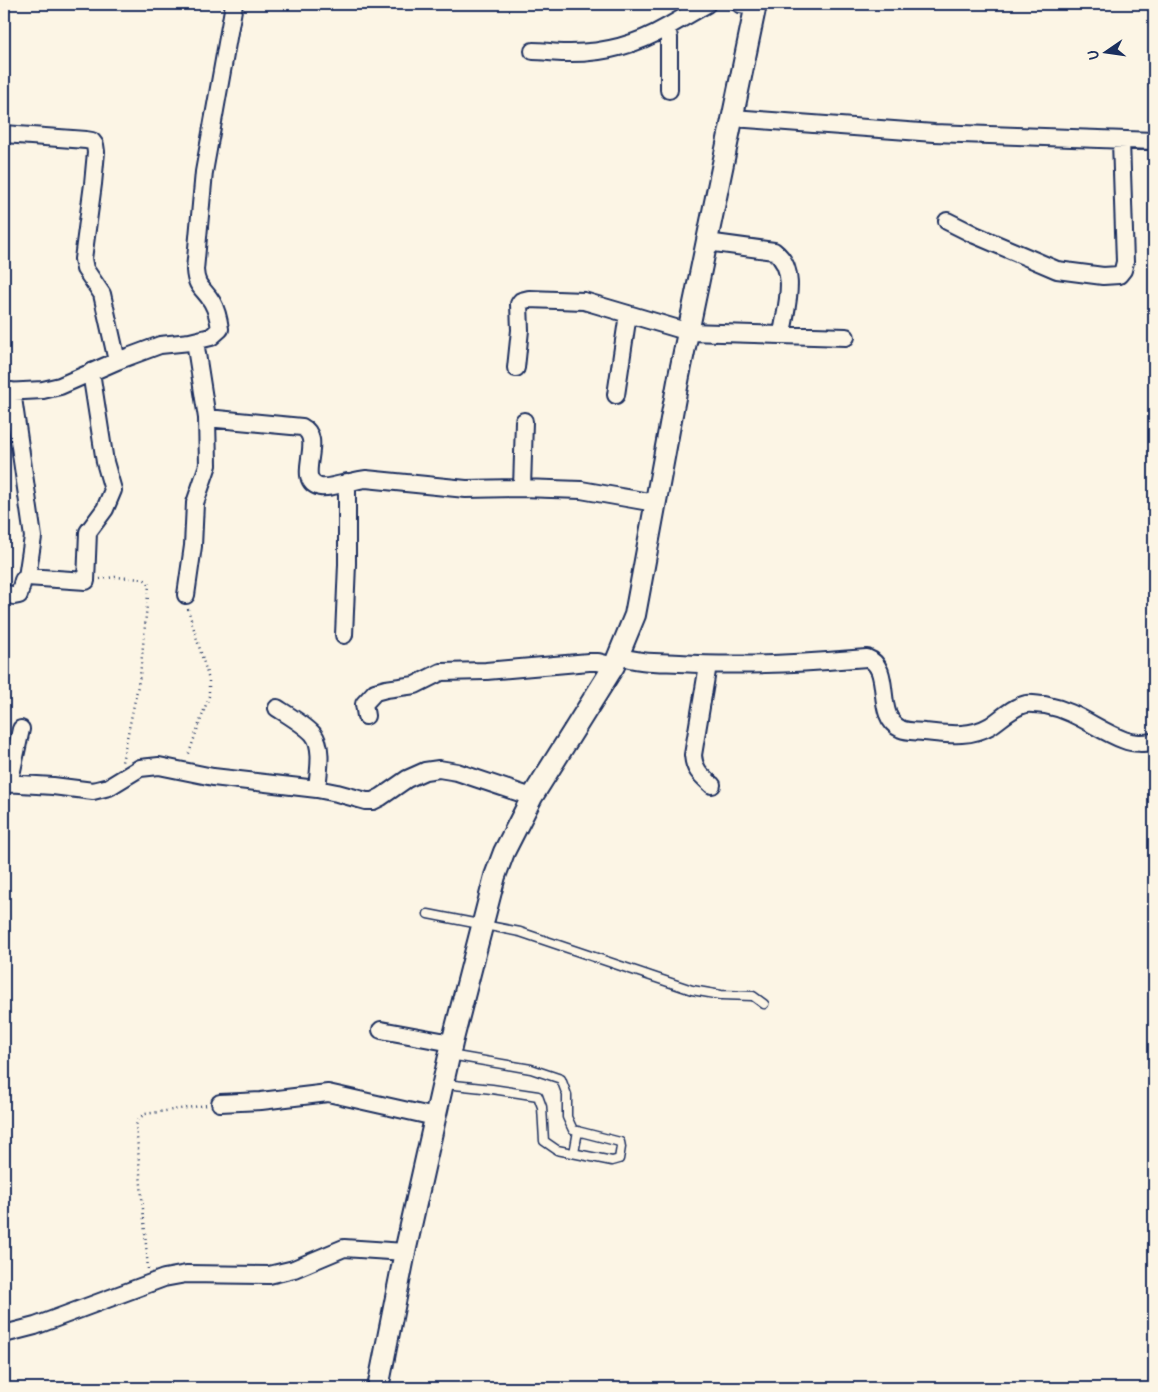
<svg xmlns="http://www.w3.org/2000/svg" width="1158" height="1392" font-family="Pangolin,sans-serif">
	<rect width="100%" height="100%" fill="#fcf5e5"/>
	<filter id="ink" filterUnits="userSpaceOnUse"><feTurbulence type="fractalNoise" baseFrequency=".02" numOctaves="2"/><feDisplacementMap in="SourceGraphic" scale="10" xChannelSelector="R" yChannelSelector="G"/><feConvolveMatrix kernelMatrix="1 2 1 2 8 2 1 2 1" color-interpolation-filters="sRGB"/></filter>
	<g filter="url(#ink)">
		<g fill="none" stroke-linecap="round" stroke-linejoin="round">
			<g stroke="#1b2f5e" stroke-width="11">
				<path id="service" d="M428 914 520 932 692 990 721 995 753 996 764 1004
					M445 1084 492 1089 538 1096 542 1107 544 1141 557 1150 612 1161 619 1159 621 1147 620 1142 573 1130 567 1117V1095L561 1079 531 1069 450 1055
					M574 1153 578 1131"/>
			</g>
			<g stroke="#1b2f5e" stroke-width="20">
				<path id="minor" d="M740 4 756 6
					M533 51C544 51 554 53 565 53 601 54 636 45 667 27
					M669 90V38L667 27 707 4
					M733 118 934 133 1154 141
					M4 134 86 140 92 141 95 145 96 152 93 184 83 259 85 269 102 294 117 361
					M947 221 975 235 1057 270 1103 276 1119 275 1123 270 1125 262 1121 141
					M707 242 774 251C799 270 786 307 782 334
					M516 368 520 330 519 304 521 301 529 299 584 301 689 332 846 337
					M4 392 43 390 60 386 117 361 160 345 190 342 211 337 220 329C219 321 216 309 212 302 204 288 196 288 195 270L204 172 234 4
					M616 395 628 314
					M207 418 302 427C326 439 293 480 320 487 329 489 354 480 366 479L466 489 522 488 581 490 655 503
					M522 488 524 421
					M27 577 86 581 88 532 105 509 113 490 105 462 91 372
					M4 593 14 596 19 595 23 580 27 577 33 537 12 391
					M186 595 193 546 195 503 208 465 207 418 195 341
					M344 635 347 564V482
					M619 656C639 663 659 662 680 663 742 667 805 663 867 658 894 668 873 716 901 729 908 732 917 731 924 732 947 734 969 738 990 726 1001 719 1012 707 1026 704 1032 703 1039 705 1045 705 1077 711 1095 729 1124 740 1134 744 1144 743 1154 742
					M708 665 693 755C694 770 701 775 712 785
					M277 708C288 715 305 725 313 734 324 747 318 774 317 789
					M366 716 364 704 375 692 386 689 415 685 441 672 486 671 589 662H598L614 666
					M4 783 53 786 93 791 109 787 140 768 159 766 213 777 317 789 337 793 366 801H373L381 797 407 779 425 771 439 769 457 772 532 797
					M9 784 21 729
					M381 1030 452 1043
					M220 1103 261 1101 328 1093 435 1117
					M4 1334 35 1326 164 1278 186 1274 269 1275 294 1269 344 1248 405 1252"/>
			</g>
			<g stroke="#1b2f5e" stroke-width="24">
				<path id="tertiary" d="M378 1388 405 1252 452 1043 495 876 504 852 532 797 614 666 635 615 679 376 756 4"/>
			</g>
			<path stroke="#1b2f5e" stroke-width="2.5" stroke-dasharray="1 4" stroke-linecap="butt" d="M100 579 115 577 143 579 147 581 149 585 140 676 122 762
				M188 609 209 680V696L188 756
				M148 1269 136 1125 139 1118 145 1114 207 1105"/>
			<use href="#service" stroke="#fcf5e5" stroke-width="8"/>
			<use href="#minor" stroke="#fcf5e5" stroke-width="16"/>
			<use href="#tertiary" stroke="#fcf5e5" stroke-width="20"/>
		</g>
	</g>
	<rect width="1158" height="1392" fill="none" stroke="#fcf5e5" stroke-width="20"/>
	<rect x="10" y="10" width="1138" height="1372" fill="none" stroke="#1b2f5e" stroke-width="2" filter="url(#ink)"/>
	<g transform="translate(1106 52) rotate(257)" stroke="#fcf5e5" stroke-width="4" paint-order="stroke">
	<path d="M0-4L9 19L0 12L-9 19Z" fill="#1b2f5e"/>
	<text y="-8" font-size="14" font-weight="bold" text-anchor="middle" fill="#1b2f5e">U</text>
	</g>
</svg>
